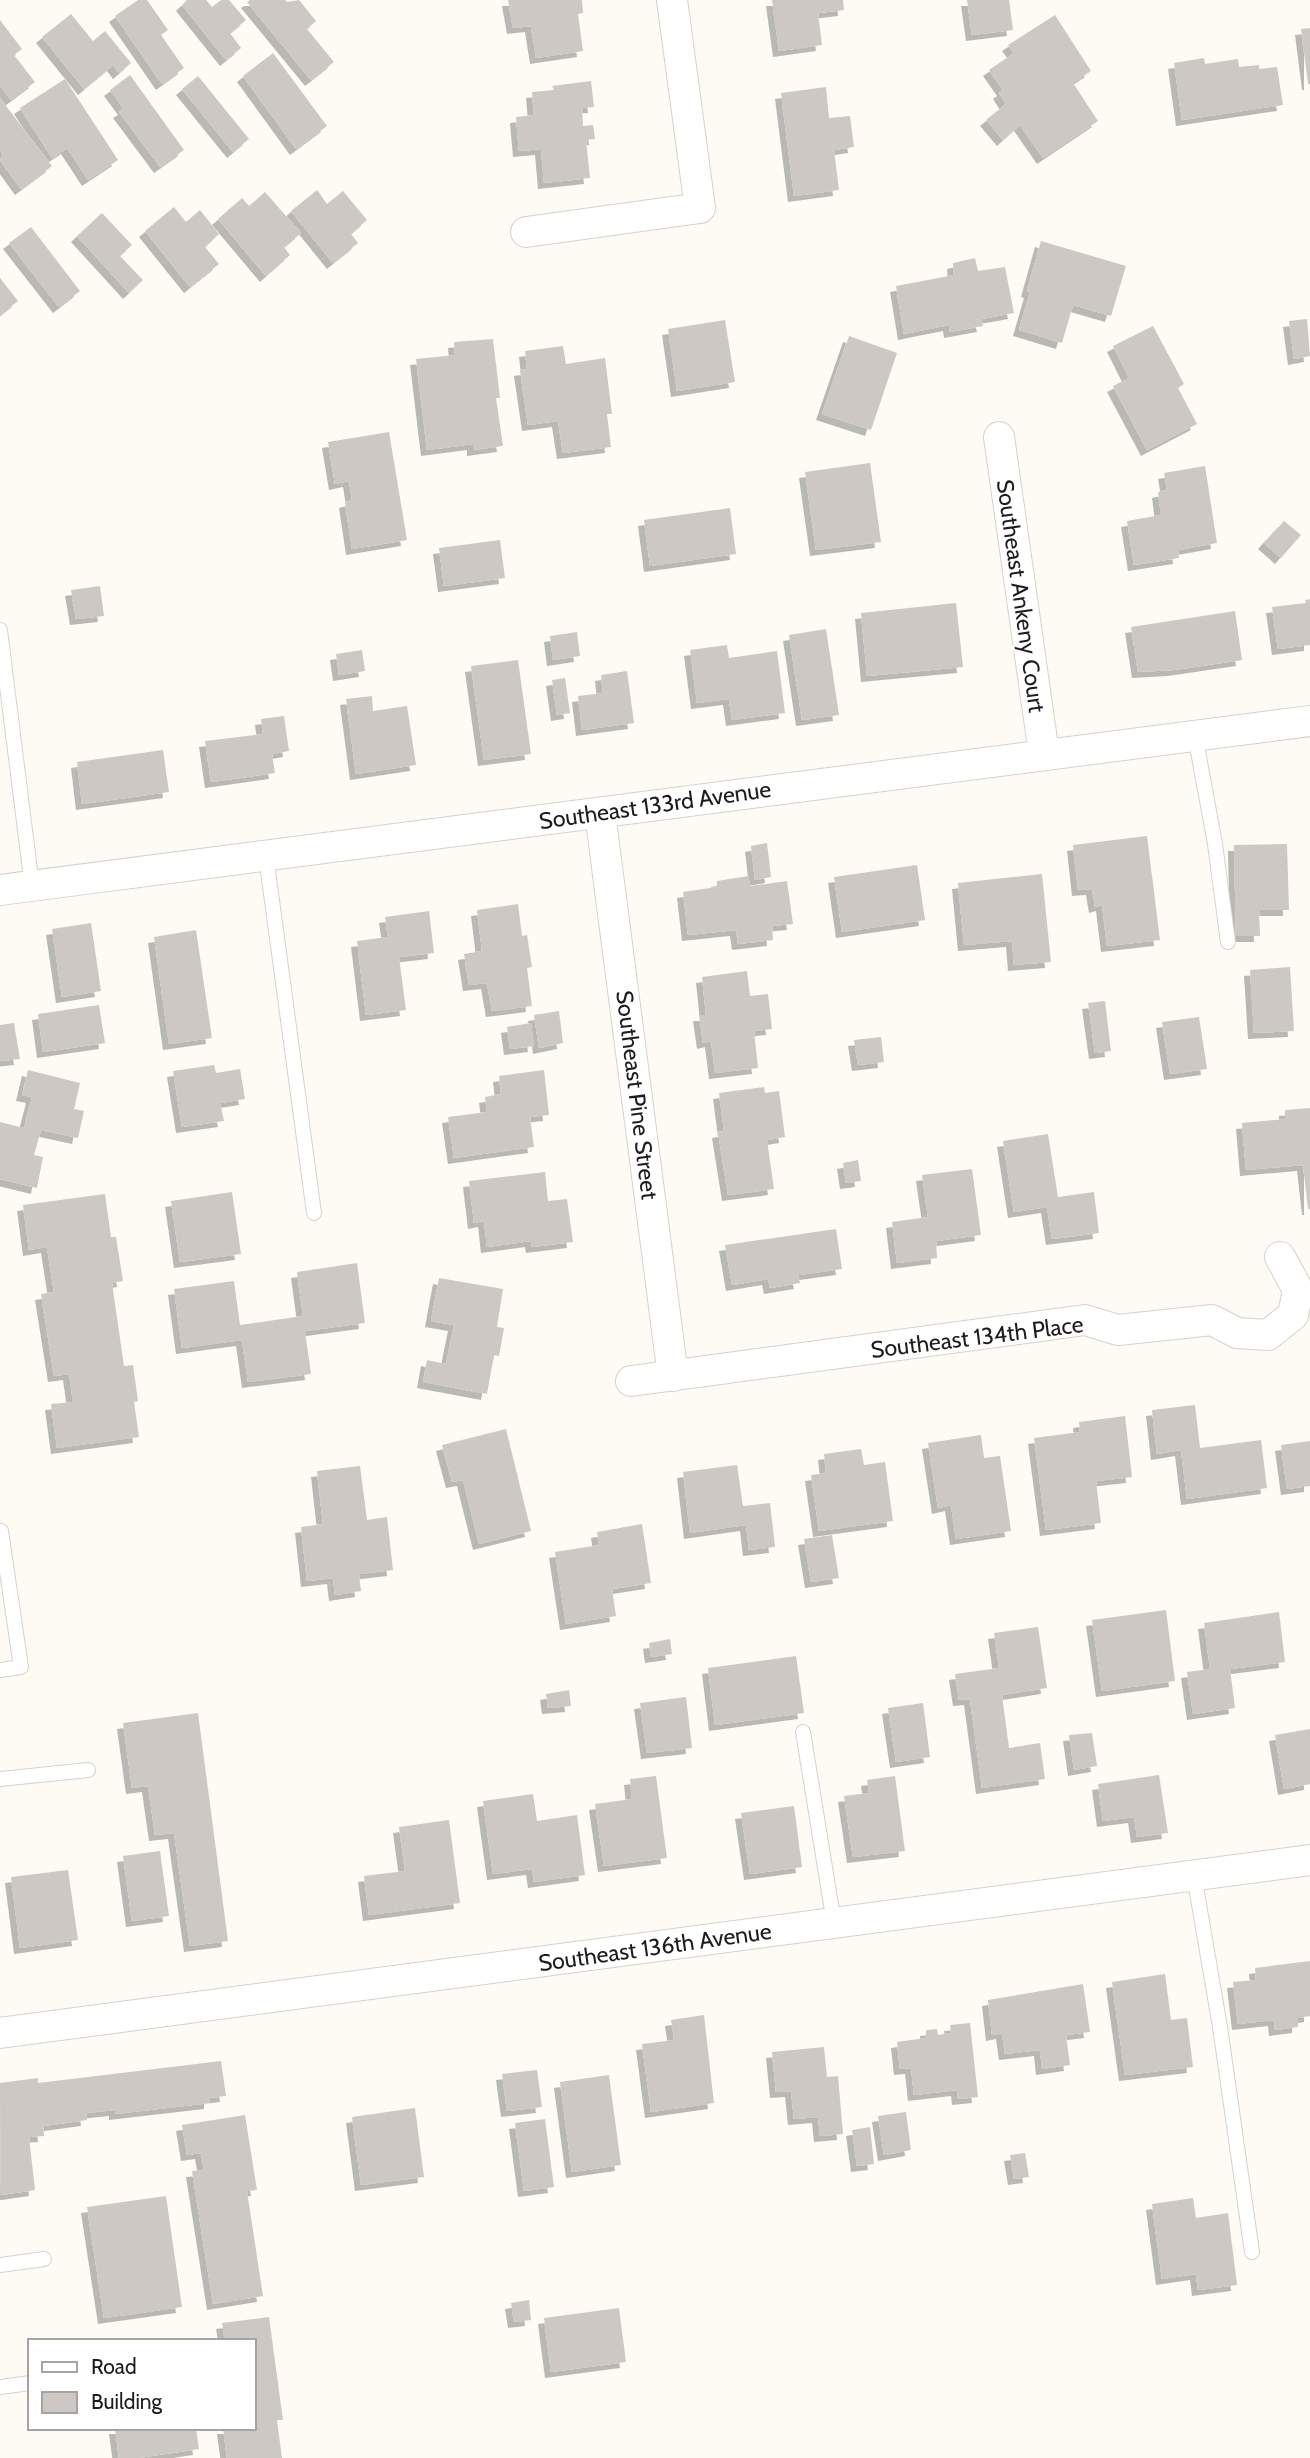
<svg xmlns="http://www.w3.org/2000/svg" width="1310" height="2458" font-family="Cabin,sans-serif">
	<defs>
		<filter id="shadow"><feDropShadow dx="-6" dy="6" stdDeviation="0" flood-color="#0004"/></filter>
	</defs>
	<rect width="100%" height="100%" fill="#fefbf5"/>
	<path fill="#cdc8c3" filter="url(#shadow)" d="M138 0H147L168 30 161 35 184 68 162 84 115 16Z
		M187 0H206L212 7 221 0H229L246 20 230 33 241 48 226 60 182 5Z
		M250 0H285L287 2 299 0 316 21 307 29 334 62 311 80 247 2Z
		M508 0H582L583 13 578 14 583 51 536 58 531 26 513 28Z
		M772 0H843L844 10 818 13 822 45 779 51Z
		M967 0H1009L1013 30 972 35Z
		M71 14 93 41 105 31 131 63 119 73 113 65 84 89 42 37Z
		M1055 15 1091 71 1073 83 1098 121 1043 158 1020 125 1003 140 986 120 1006 104 999 93 1003 90 989 70 1014 53 1008 45Z
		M0 20 22 49 14 55 35 82 11 100 0 85Z
		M1310 28V84H1308L1301 29Z
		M273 53 327 126 296 149 243 76Z
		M1204 58 1205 64 1238 59 1239 67 1259 65V69L1277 67 1283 105 1182 120 1174 63Z
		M130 75 184 150 160 167 119 112 124 109 110 90Z
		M198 76 249 139 233 152 182 89Z
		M65 79 118 160 88 180 67 148 52 158 20 108Z
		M591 81 594 107 582 108 583 126 593 125 595 139 586 140 590 178 544 183 541 149 519 151 516 117 534 115 532 92 554 90 552 86Z
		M826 87 829 118 850 116 854 147 834 150 839 190 794 196 781 93Z
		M0 98 52 166 21 189 0 160 3 155 0 150Z
		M317 190 327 204 343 191 367 220 351 234 358 243 333 263 291 211Z
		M265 192 301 233 284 247 290 255 266 276 218 219 242 198 249 206Z
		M174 207 186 222 200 210 219 234 205 247 219 264 190 287 145 231Z
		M102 213 132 245 120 256 143 280 129 293 77 236Z
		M31 227 80 291 59 307 9 243Z
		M1041 241 1126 266 1111 316 1073 305 1062 343 1019 330 1030 292 1027 291Z
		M975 258 978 271 1005 267 1014 313 981 319 983 326 950 332 949 325 904 334 896 286 954 275 953 263Z
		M0 278 18 301 0 315Z
		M1307 319 1310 356 1294 359 1289 321Z
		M725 320 735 382 677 391 668 329Z
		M1153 326 1184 384 1178 388 1197 424 1147 450 1113 386 1129 378 1113 346Z
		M849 336 897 353 871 430 822 414Z
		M493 339 500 398H496L503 446 473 450V444L427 450 416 359 455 355 454 342Z
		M563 346 566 364 605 358 612 414H607L611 447 563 453 558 421 528 425 520 370 527 369 525 351Z
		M389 432 407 540 352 549 345 502 352 500 349 481 335 484 328 442Z
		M870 463 881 542 816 550 805 472Z
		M1205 466 1217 543 1178 550 1179 558 1134 565 1127 521 1161 515 1158 492 1167 490 1164 473Z
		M730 508 736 554 650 566 644 520Z
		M1284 521 1301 535 1281 558 1264 543Z
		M500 540 505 578 444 586 439 548Z
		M100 586 104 616 76 619 71 590Z
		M1310 599V645L1278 649 1272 607 1306 603 1305 600Z
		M956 603 963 667 867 676 861 613Z
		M1235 611 1242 660 1174 670 1138 672 1131 627Z
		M826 629 839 715 802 720 789 635Z
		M577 632 580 656 553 660 550 636Z
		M727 645 729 658 777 651 785 713 732 720 729 699 697 703 690 650Z
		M362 650 365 671 339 675 336 654Z
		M518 660 531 754 484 760 471 666Z
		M627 671 634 723 582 730 578 696 603 693 601 675Z
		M565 678 570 713 557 715 552 680Z
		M372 696 373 711 407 706 416 765 356 774 346 699Z
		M284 716 289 751 272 754 275 773 211 782 205 741 263 734 261 719Z
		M163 750 169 792 82 804 77 762Z
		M1147 836 1160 940 1107 946 1102 905 1095 907 1092 889 1078 890 1073 845Z
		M767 843 771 877 755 880 751 846Z
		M1287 844 1289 910H1259L1260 936H1236L1234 845Z
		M917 865 925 920 842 932 834 877Z
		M1042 874 1051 962 1014 965 1012 941 964 945 958 883Z
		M748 876 750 886 787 881 793 924 772 926 773 940 738 944 736 930 688 935 683 892 717 887V881Z
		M518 904 522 936 527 935 532 967 527 968 532 1006 492 1011 487 983 469 985 464 954 482 951 477 910Z
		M429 911 434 953 399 957 406 1010 366 1015 357 941 388 937 385 917Z
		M91 923 101 991 62 997 52 929Z
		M196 930 212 1038 169 1044 154 937Z
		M1290 967 1294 1031 1254 1033 1250 970Z
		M747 971 750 996 768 994 772 1029 754 1031 758 1068 715 1073 711 1041 703 1043 699 1015H706L702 977Z
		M1105 1001 1111 1051 1095 1053 1088 1003Z
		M99 1005 105 1043 43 1052 38 1014Z
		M559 1011 563 1043 539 1048 534 1015Z
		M1199 1017 1207 1069 1170 1074 1162 1022Z
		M14 1023 20 1059 0 1061V1025Z
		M531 1023 534 1046 510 1049 507 1027Z
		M881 1037 884 1062 858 1065 854 1040Z
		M214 1065 216 1073 240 1069 245 1099 220 1103 224 1121 182 1127 173 1071Z
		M28 1070 80 1083 74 1109 84 1111 78 1138 41 1130 34 1155 43 1157 37 1188 0 1179V1122L24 1128 32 1097 22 1095Z
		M544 1070 549 1115 530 1117 534 1147 454 1158 448 1117 487 1112 485 1097 501 1094 499 1076Z
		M764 1087 765 1093 779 1091 785 1137 767 1140 774 1189 728 1195 718 1132 724 1131 719 1093Z
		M1310 1108V1209H1308L1303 1165 1246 1170 1242 1123 1285 1119V1110Z
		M1048 1134 1058 1197 1094 1192 1099 1233 1052 1239 1047 1207 1014 1212 1003 1141Z
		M858 1160 861 1181 846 1183 843 1163Z
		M972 1169 981 1235 936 1241 937 1258 897 1263 892 1222 928 1217 922 1175Z
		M545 1172 548 1201 567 1199 573 1242 532 1247 531 1241 487 1247 484 1221 474 1223 469 1181Z
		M232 1192 241 1254 180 1262 171 1201Z
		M105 1194 111 1237H116L123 1281 112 1283 124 1366 133 1365 138 1401 134 1402 139 1437 57 1448 51 1404 73 1402 69 1374 54 1376 41 1294 54 1292 47 1247 29 1250 23 1205Z
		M836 1229 842 1269 798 1275 800 1283 770 1288 768 1279 732 1285 725 1245Z
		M357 1263 365 1323 305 1331 311 1374 248 1382 242 1340 182 1348 174 1289 234 1281 240 1325 303 1316 297 1272Z
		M439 1278 503 1289 497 1327 504 1328 499 1356 494 1355 487 1394 423 1382 427 1360 446 1364 454 1325 431 1321Z
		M1195 1405 1200 1448 1261 1440 1267 1488 1187 1499 1181 1450 1157 1454 1152 1410Z
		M1125 1416 1132 1477 1096 1481 1101 1523 1046 1530 1034 1438 1080 1432 1079 1422Z
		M506 1429 531 1531 479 1544 463 1480 452 1482 442 1445Z
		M981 1435 984 1458 1000 1456 1011 1531 956 1539 951 1505 938 1508 928 1443Z
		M1310 1441V1486L1287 1489 1281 1445Z
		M861 1449 864 1465 885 1462 893 1521 819 1531 811 1475 826 1473 824 1454Z
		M737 1465 743 1506 770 1503 775 1547 749 1550 746 1525 690 1533 683 1472Z
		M360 1466 367 1520 387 1517 393 1570 359 1574 361 1591 335 1595 333 1578 307 1581 301 1527 323 1524 317 1471Z
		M642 1524 651 1583 612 1589 616 1616 566 1624 555 1552 599 1545 597 1532Z
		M832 1535 839 1578 811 1582 804 1539Z
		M1166 1610 1175 1681 1102 1691 1092 1620Z
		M1279 1612 1285 1662 1230 1669 1235 1708 1193 1714 1187 1672 1210 1669 1204 1623Z
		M1038 1627 1047 1688 1002 1695 1009 1748 1040 1743 1045 1779 982 1788 970 1699 959 1700 955 1674 999 1668 994 1633Z
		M670 1639 672 1654 651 1657 649 1643Z
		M796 1656 804 1713 715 1725 708 1668Z
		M569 1690 571 1706 548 1708 546 1694Z
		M686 1697 692 1748 647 1753 640 1703Z
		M923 1703 930 1757 896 1762 888 1708Z
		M198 1713 228 1941 190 1946 174 1833 155 1835 148 1786 132 1788 123 1723Z
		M1310 1729V1784L1284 1789 1275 1735Z
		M1092 1733 1097 1766 1074 1770 1069 1735Z
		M1159 1775 1168 1833 1137 1837 1134 1817 1103 1821 1098 1784Z
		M656 1776 667 1858 604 1866 595 1804 632 1799 630 1779Z
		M895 1776 905 1851 853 1857 844 1796 869 1793 867 1780Z
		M533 1794 537 1821 577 1815 585 1875 534 1882 532 1869 493 1874 483 1801Z
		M794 1806 802 1867 750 1874 741 1813Z
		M449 1820 460 1903 369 1915 364 1876 405 1871 399 1827Z
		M160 1851 169 1916 132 1921 123 1856Z
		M68 1870 78 1940 20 1948 11 1877Z
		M1310 1961V2016L1298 2018V2027L1275 2030 1274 2020 1238 2024 1233 1982 1256 1980 1255 1968Z
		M1165 1974 1171 2020 1187 2018 1193 2067 1125 2075 1112 1982Z
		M1083 1984 1090 2032 1066 2035 1070 2065 1042 2069 1040 2050 1005 2054 1002 2033 992 2035 988 2000Z
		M704 2015 714 2103 651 2112 642 2044 674 2040 671 2020Z
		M970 2023 978 2097 958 2099 957 2090 914 2095 911 2068 900 2069 897 2042 926 2038V2030L937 2029 938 2035 951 2033 950 2025Z
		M824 2047 827 2077 838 2076 843 2134 820 2136 818 2117 794 2119 791 2091 776 2092 772 2052Z
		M221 2061 226 2096 210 2098V2103L115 2114V2110L86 2113 87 2120 43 2126 44 2136 29 2137 35 2190 1 2195 0 2083 38 2078V2083Z
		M537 2070 542 2107 507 2111 502 2074Z
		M609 2075 621 2165 572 2172 560 2082Z
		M415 2108 424 2177 361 2185 352 2117Z
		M906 2112 911 2150 884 2155 878 2116Z
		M245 2115 257 2190 247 2191 263 2296 213 2304 192 2171 204 2170 201 2153 187 2155 182 2125Z
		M545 2119 554 2187 524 2191 515 2123Z
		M870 2127 874 2164 857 2166 852 2130Z
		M1025 2153 1029 2177 1014 2179 1010 2155Z
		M166 2196 182 2307 104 2318 87 2207Z
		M1193 2198 1196 2218 1228 2213 1237 2285 1198 2290 1196 2274 1162 2279 1152 2204Z
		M529 2300 531 2320 514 2322 511 2303Z
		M619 2308 626 2362 551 2372 544 2318Z
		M269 2317 283 2420H277L282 2458H227L223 2428H254V2341H225L222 2323Z
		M115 2428H196L199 2449 138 2458H119Z"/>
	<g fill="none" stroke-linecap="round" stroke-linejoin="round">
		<g stroke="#d5d2cc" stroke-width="16">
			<path id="service" d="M0 630 32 886
				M1195 735 1215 844 1228 942
				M266 856 314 1213
				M0 1670 21 1667 1 1531
				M803 1732 834 1923
				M0 1779 88 1770
				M1194 1875 1220 2027 1252 2252
				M0 2265 44 2259
				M0 2387 30 2383"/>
		</g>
		<g stroke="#d5d2cc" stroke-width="32">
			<path id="minor" d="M526 232 700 208 672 0
				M999 437 1044 754
				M600 813 673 1376
				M0 890 1310 721
				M631 1381 1085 1320 1118 1330 1212 1320 1237 1333 1268 1335 1293 1315 1298 1290 1280 1257
				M0 2033 1310 1860"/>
		</g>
		<use href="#service" stroke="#fff" stroke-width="14"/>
		<use href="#minor" stroke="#fff" stroke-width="30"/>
	</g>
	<g text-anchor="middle" stroke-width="5" stroke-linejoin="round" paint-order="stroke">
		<g font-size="23" fill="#1d1c1a" stroke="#fff">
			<text transform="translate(1021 596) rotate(82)" y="8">Southeast Ankeny Court</text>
			<text transform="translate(655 805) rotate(-8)" y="8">Southeast 133rd Avenue</text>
			<text transform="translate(637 1095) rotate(83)" y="8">Southeast Pine Street</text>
			<text transform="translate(977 1337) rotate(-7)" y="8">Southeast 134th Place</text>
			<text transform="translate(655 1947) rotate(-8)" y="8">Southeast 136th Avenue</text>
		</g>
	</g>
	<rect x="28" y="2339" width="228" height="91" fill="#ffffff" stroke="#a5a4a3" stroke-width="2"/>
	<rect x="42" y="2362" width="35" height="10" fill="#ffffff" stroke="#a5a4a3" stroke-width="2"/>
	<text x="91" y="2374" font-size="21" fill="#1d1c1a">Road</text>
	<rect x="42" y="2392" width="35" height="21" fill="#cdc8c3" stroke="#a5a4a3" stroke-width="2"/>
	<text x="91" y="2409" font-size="21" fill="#1d1c1a">Building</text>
</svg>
